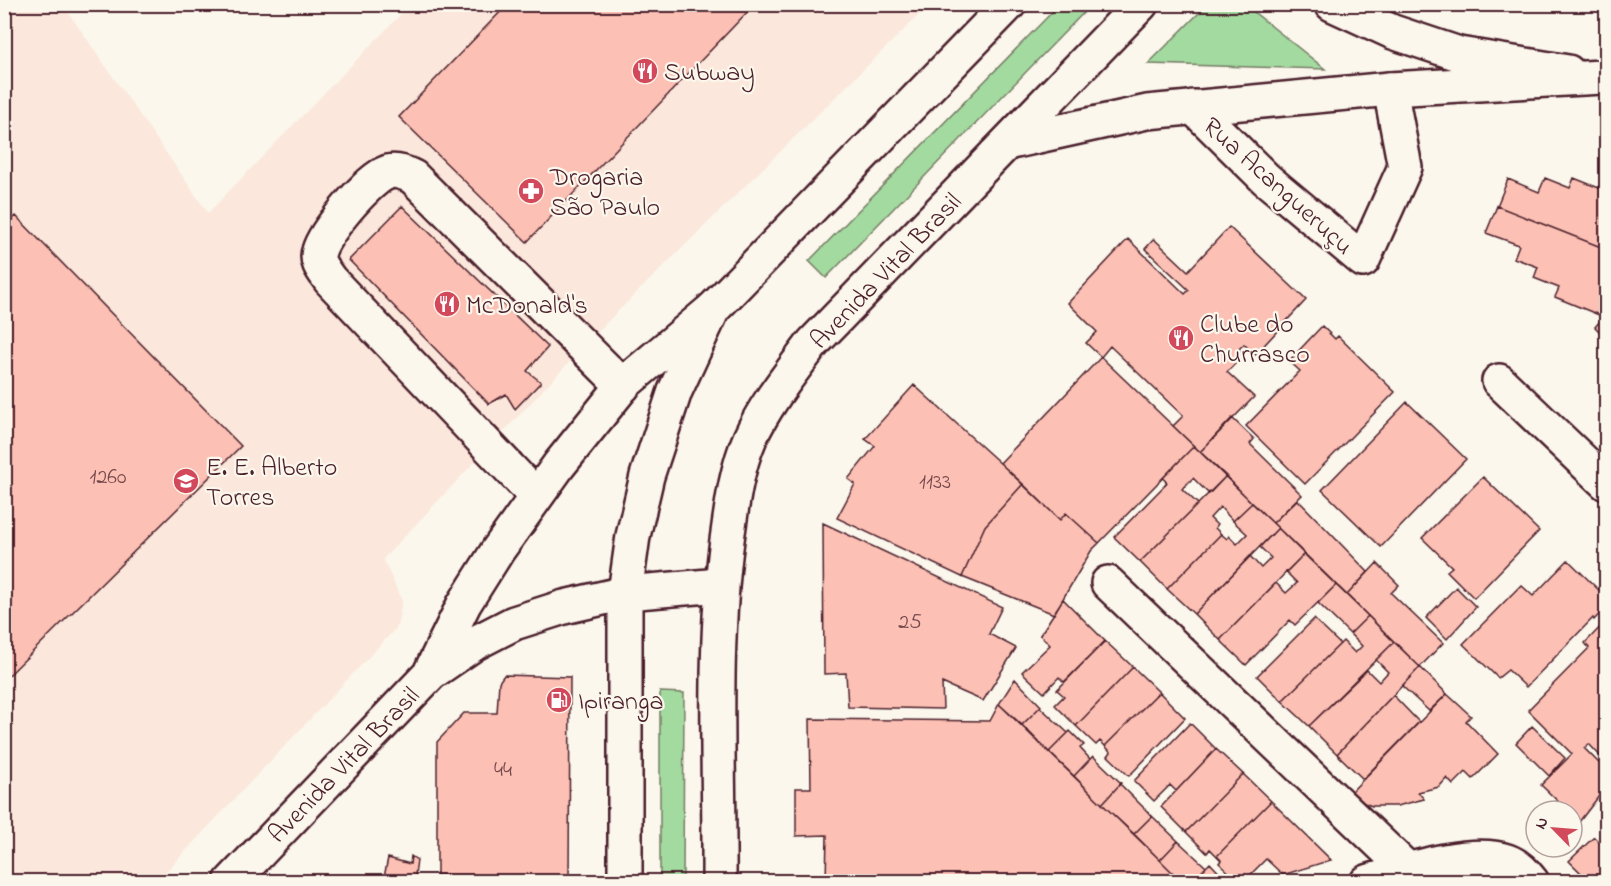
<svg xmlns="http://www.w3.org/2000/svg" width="1611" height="886" font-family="'Indie Flower',sans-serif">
	<rect width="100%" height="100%" fill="#fbf7ec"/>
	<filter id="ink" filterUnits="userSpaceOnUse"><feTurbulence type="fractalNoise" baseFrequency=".0167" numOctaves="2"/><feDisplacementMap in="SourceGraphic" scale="12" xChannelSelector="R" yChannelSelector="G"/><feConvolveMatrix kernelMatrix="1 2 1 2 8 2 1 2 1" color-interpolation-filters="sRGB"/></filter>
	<g filter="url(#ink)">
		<path fill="#fbe7db" d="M5 5H63L208 213 410 5H929L610 319 383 559 402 601 397 627 157 881 5 882Z"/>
		<path fill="#a3da9f" stroke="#767c65" stroke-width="1.5" d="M1059 5H1091L826 278 809 261Z
			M1245 5 1325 69 1148 64 1207 5Z
			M660 692 684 693 683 881H660Z"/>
		<path fill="#fcc1b4" stroke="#4a1f2b" stroke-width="1.5" d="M508 4H755L527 242 399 117Z
			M1603 177 1606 178V249L1497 206 1508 179 1539 192 1545 178 1570 188 1574 178 1599 188Z
			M402 206 548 347 527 371 541 382 515 409 506 394 489 404 349 260Z
			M1497 206 1606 249V314L1604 317 1555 297 1559 288 1534 278 1538 267 1514 258 1519 245 1486 233Z
			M16 216 241 446 4 680V227Z
			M1229 227 1306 300 1255 355 1244 344 1239 349 1244 355 1227 372 1254 397 1200 452 1173 426 1183 416 1110 346 1101 357 1086 343 1097 332 1068 303 1128 239 1185 294 1189 290 1145 249 1154 239 1188 271Z
			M1606 314V338L1595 327Z
			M1322 326 1335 339 1338 336 1395 392 1305 484 1246 426 1300 371 1289 361Z
			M1101 357 1194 446 1099 543 1066 513 1060 520 1000 463Z
			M914 385 1023 484 985 526 962 577 837 518 855 484 848 479 875 446 865 439Z
			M1407 402 1466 459 1381 547 1322 490Z
			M1232 418 1254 439 1250 444 1302 495 1273 523 1200 452Z
			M1194 446 1226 476 1209 494 1193 478 1182 489 1198 504 1140 562 1114 537 1167 483 1163 478Z
			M1226 476 1252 503 1233 521 1220 507 1210 518 1217 525 1215 528 1221 534 1167 589 1140 562Z
			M1483 477 1539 531 1474 598 1447 571 1452 567 1422 538Z
			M1023 484 1060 520 1066 513 1099 543 1091 551 1054 614 962 577 985 526Z
			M1297 499 1368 572 1347 595 1273 523Z
			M1252 503 1278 528 1194 614 1167 589 1221 534 1227 539 1229 536 1237 544 1247 534 1233 521Z
			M823 523 1002 607 989 634 1016 648 983 701 942 683 943 709 848 707 846 673 824 674Z
			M1278 528 1304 554 1220 640 1194 614 1250 556 1261 568 1271 558 1260 547Z
			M1304 554 1336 585 1295 625 1290 620 1246 665 1220 640 1276 583 1286 593 1297 583 1286 572Z
			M1568 560 1606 597V607L1594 620 1593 618 1526 687 1508 670 1498 678 1463 644 1521 585 1533 596Z
			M1377 563 1399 585 1391 593 1443 643 1420 667 1347 595Z
			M1336 585 1368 616 1350 634 1318 603Z
			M1456 587 1476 607 1447 639 1426 618Z
			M1063 599 1105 641 1064 682 1059 677 1044 693 1022 672 1050 645 1040 635Z
			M1368 616 1394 642 1309 726 1282 701 1343 641 1355 653 1362 646 1350 634Z
			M1314 619 1340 644 1282 701 1257 676Z
			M1606 621V756L1603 759 1589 744 1584 748 1606 770V787L1579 822 1572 815V811H1568L1541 785 1572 754 1528 710 1589 648 1585 643Z
			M1105 641 1133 667 1076 726 1055 705 1064 696 1057 690Z
			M1394 642 1420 667 1337 754 1309 726 1367 670 1379 682 1388 672 1376 660Z
			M1133 667 1159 692 1105 746 1100 741 1096 745 1076 726Z
			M1420 667 1447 694 1429 711 1402 686Z
			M504 675 570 677 569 882H495L496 875H437V742L464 713H497L499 682Z
			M1015 679 1041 706 1022 725 999 704Z
			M1159 692 1185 718 1129 776 1108 756 1111 752 1105 746Z
			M1447 694 1471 716 1466 721 1498 754 1473 779 1466 772 1453 785 1447 778 1439 787 1418 792 1424 799 1397 806H1372L1364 803 1351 792Z
			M1393 695 1419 722 1363 779 1337 754Z
			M999 704 1160 860 1182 882H826L827 835 796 836V788H811L810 719 990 721Z
			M1040 707 1068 733 1049 752 1022 725Z
			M1190 723 1216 749 1176 791 1170 785 1154 801 1134 781Z
			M1532 726 1565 758 1549 776 1516 743Z
			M1070 731 1084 745 1080 748 1090 759 1074 776 1049 752Z
			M1216 749 1243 774 1186 832 1161 807Z
			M1093 756 1121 783 1102 804 1074 776Z
			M1243 774 1271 801 1217 856 1210 849 1207 853 1186 832Z
			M1120 784 1152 816 1134 834 1102 804Z
			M1271 801 1331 860 1283 875 1266 859 1243 882H1239L1219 863 1221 860 1217 856Z
			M1152 816 1178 841 1160 860 1134 834Z
			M1594 837 1606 849V882H1584L1587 879 1569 861Z
			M1178 841 1206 867 1191 882H1182L1160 860Z
			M411 856 417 860 414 882H383L388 858 410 864Z
			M1210 863 1228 882H1191Z"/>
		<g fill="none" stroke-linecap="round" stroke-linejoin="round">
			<g stroke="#4a1f2b" stroke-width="38">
				<path id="minor" d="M1332 4 1393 32 1459 54 1568 72
					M1193 107 1266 179 1363 260 1405 167 1390 89
					M1499 381 1606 483
					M536 496 330 280C324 271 315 262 319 251 324 232 368 180 386 173 394 169 405 173 413 177L623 386
					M1108 583 1408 870
					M431 671 464 604 498 550 559 465 625 383 713 309
					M231 882 431 673 475 643 514 623 564 607 625 593 721 585
					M1367 882C1404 871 1471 848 1507 861 1518 865 1525 873 1532 882"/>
			</g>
			<g stroke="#4a1f2b" stroke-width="38">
				<path id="major" d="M1007 143 1147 112 1390 89 1602 77
					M625 882V593L633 536 647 476 675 391 713 309 1009 4
					M719 882C720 768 712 653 727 540 732 505 736 470 750 438 766 403 790 374 813 343L1141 4"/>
			</g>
			<use href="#minor" stroke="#fbf7ec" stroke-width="33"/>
			<use href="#major" stroke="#fbf7ec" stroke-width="33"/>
		</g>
	</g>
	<defs>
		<g id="restaurant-disc" transform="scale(1.35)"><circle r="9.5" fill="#d1495b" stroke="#fbf7ec"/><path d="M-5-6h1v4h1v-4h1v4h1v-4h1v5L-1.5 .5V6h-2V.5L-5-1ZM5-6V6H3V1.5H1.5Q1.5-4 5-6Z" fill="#fff"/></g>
		<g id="pharmacy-disc" transform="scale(1.35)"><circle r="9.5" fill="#d1495b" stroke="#fbf7ec"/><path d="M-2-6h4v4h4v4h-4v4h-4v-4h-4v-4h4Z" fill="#fff"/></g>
		<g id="school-disc" transform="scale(1.35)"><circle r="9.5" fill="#d1495b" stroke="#fbf7ec"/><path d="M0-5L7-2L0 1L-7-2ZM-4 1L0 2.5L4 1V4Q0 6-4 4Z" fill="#fff"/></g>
		<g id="fuel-disc" transform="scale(1.35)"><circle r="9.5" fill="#d1495b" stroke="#fbf7ec"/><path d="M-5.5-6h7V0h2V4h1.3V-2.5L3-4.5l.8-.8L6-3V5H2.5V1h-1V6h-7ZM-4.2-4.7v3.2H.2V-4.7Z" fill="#fff"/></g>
	</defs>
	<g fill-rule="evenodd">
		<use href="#restaurant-disc" x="645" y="71"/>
		<use href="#pharmacy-disc" x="531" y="191"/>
		<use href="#restaurant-disc" x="447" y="304"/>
		<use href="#restaurant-disc" x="1181" y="338"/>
		<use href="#school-disc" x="186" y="481"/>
		<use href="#fuel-disc" x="559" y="700"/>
	</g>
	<g text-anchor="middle" stroke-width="4.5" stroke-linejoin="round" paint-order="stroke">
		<g font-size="22" fill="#76484d">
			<text x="108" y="483">1260</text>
			<text x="935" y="488">1133</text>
			<text x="910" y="628">25</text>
			<text x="503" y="776">44</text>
		</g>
		<g font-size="26" fill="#4a1f2b" stroke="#fbf7ec" text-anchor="start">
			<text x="664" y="80">Subway</text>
			<text x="550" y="185">Drogaria<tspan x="550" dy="30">São Paulo</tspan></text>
			<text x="466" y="313">McDonald's</text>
			<text x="1200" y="332">Clube do<tspan x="1200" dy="30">Churrasco</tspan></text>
			<text x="206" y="475">E. E. Alberto<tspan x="206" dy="30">Torres</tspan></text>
			<text x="578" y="709">Ipiranga</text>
		</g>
		<g font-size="26" fill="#4a1f2b" stroke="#fbf7ec">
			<text transform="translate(1279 185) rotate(42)" y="9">Rua Acangueruçu</text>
			<text transform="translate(885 270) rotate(-46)" y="9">Avenida Vital Brasil</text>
			<text transform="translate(343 764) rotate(-46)" y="9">Avenida Vital Brasil</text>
		</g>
	</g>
	<rect width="1611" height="886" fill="none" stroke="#fbf7ec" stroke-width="24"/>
	<rect x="12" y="12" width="1587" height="862" fill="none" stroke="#4a1f2b" stroke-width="2" filter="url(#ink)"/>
	<g transform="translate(1554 829) rotate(295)"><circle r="28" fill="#fbf7ec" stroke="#b4a19f" stroke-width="1.5"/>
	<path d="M0-4.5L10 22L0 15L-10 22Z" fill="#d1495b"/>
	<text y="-9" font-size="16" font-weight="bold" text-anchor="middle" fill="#4a1f2b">N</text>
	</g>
</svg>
